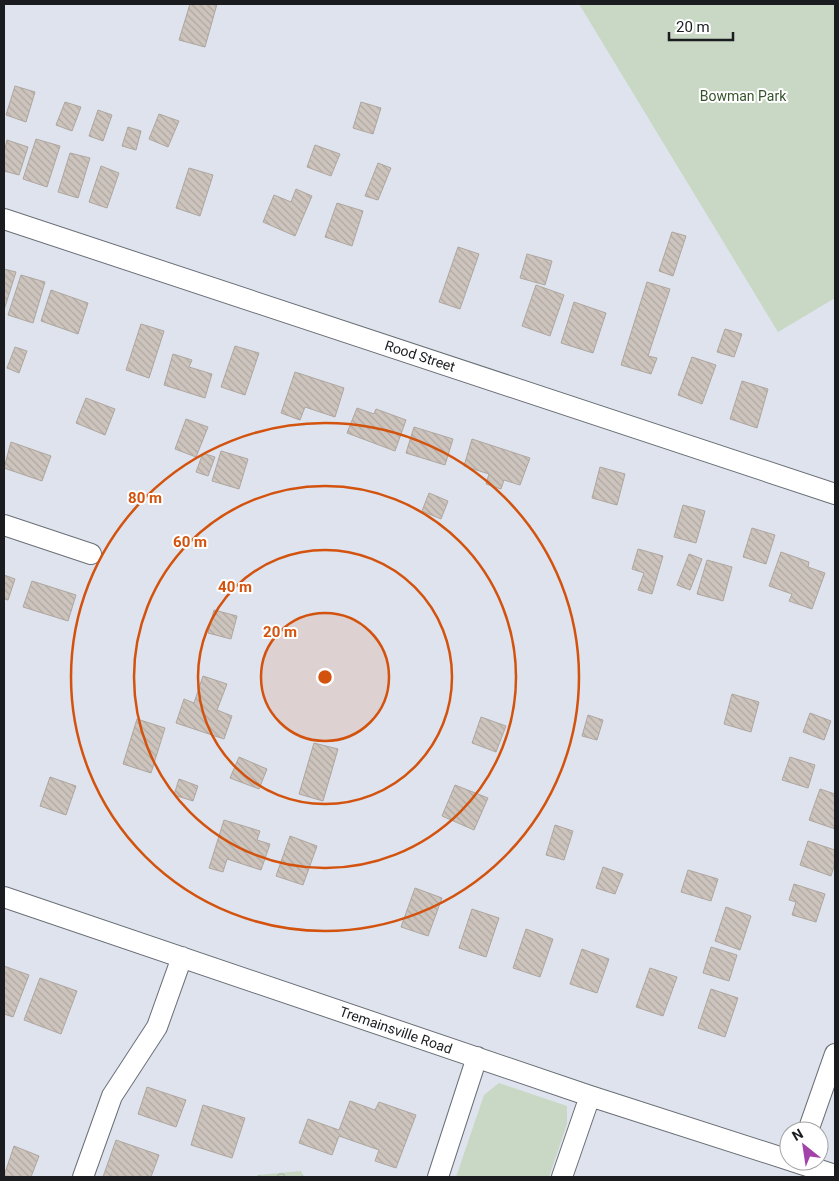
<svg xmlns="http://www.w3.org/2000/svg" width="839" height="1181" font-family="Roboto,sans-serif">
	<defs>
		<pattern id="forest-crowns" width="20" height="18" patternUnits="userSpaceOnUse" patternTransform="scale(1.25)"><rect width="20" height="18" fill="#c9d8c4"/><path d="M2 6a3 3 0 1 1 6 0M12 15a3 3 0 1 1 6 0" fill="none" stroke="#acb9a8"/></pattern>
		<pattern id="building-back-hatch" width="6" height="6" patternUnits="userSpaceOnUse" patternTransform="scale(1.25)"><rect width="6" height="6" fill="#cdc4bd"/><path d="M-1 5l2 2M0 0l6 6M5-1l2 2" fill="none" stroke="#afa8a2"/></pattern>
	</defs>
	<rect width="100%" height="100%" fill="#dee3ed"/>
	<path fill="#c9d8c4" d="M579 4H835V298L778 332Z
		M499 1083 567 1106V1124L549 1177H456L484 1095Z"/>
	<path fill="url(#forest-crowns)" d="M301 1171 304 1177H255L258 1175Z"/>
	<path fill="url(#building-back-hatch)" stroke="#aea69f" d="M190 4H217L205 47 179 40Z
		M15 86 35 92 26 122 6 115Z
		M65 102 81 107 72 131 56 125Z
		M361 102 381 108 373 134 353 128Z
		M98 110 112 115 103 141 89 136Z
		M159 114 179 121 168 147 149 139Z
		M128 127 141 131 136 150 122 146Z
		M36 139 60 146 47 187 23 179Z
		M7 140 28 147 19 175 4 171V152Z
		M315 145 340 154 331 176 307 167Z
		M70 153 90 158 78 198 58 192Z
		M378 163 391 168 378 200 365 196Z
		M101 166 119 173 107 208 89 202Z
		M189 168 213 175 200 216 176 208Z
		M296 189 312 196 295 236 263 222 274 195 291 202Z
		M337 203 363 211 352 246 325 237Z
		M672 232 686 236 673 276 659 271Z
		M458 247 479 254 460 309 439 302Z
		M527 254 552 261 545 285 520 278Z
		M4 269 16 272 4 310Z
		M21 275 45 282 33 323 8 315Z
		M647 282 670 289 648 356 657 358 651 374 621 365Z
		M536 285 564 295 550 336 522 326Z
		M51 290 88 303 78 334 41 321Z
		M574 302 606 313 593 353 561 343Z
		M141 324 164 331 149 378 126 370Z
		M725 329 742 334 734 357 717 352Z
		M235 346 259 353 245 395 221 387Z
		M15 347 27 351 19 373 7 368Z
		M173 354 192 360 189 367 212 374 205 398 164 385Z
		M692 357 716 365 702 404 678 395Z
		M295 372 344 388 335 417 305 407 300 420 281 413Z
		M742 381 768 389 757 428 730 419Z
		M86 398 115 409 105 435 76 423Z
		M357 408 374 414 376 409 406 420 395 451 347 433Z
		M186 419 208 427 196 457 175 449Z
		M414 427 453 439 445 465 406 453Z
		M472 439 530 458 520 485 504 480 501 489 486 484 489 474 464 466Z
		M11 442 51 456 42 481 4 468Z
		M221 451 248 459 239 489 212 481Z
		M203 453 215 457 208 476 196 472Z
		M600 467 625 474 617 505 592 498Z
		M429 493 448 501 441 519 422 511Z
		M683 505 705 511 696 543 674 537Z
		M752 528 775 535 766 564 743 557Z
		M638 549 663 556 652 594 638 590 644 573 632 569Z
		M781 552 809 562 808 567 825 573 812 609 789 601 792 594 769 586Z
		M689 554 702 559 690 590 677 585Z
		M707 560 732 567 723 601 697 594Z
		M4 575 15 579 8 600 4 599Z
		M32 581 76 595 68 621 23 607Z
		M214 610 237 616 231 639 208 633Z
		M203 676 227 684 217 710 232 716 224 739 176 723 184 699 194 703Z
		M732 694 759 702 751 732 724 724Z
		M810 713 831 721 824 740 803 732Z
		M588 715 603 720 597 740 582 736Z
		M481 717 506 726 496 752 472 743Z
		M137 719 165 728 151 773 123 764Z
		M314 743 338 749 323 801 299 794Z
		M239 757 267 769 259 789 230 778Z
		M790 757 815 765 808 788 782 780Z
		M50 777 76 786 66 815 40 806Z
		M179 779 198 786 193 801 174 795Z
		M455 785 488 798 474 830 442 816Z
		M820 789 835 794V829L809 820Z
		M224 820 260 831 257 840 270 844 261 870 227 859 223 872 209 868Z
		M555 825 573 831 564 860 546 855Z
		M290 836 317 846 303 885 276 876Z
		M808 841 835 850V863L831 876 800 865Z
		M603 867 623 874 615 894 596 888Z
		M688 870 718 879 711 901 681 892Z
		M794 884 825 894 816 922 792 915 796 902 789 900Z
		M415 888 442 898 428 936 401 927Z
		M726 907 751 916 740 950 715 941Z
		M472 909 499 918 486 957 459 948Z
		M526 929 553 939 540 977 513 968Z
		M711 947 737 955 729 981 703 973Z
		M582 949 609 959 597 993 570 984Z
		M4 966 29 975 13 1017 4 1014Z
		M650 968 677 977 663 1016 636 1007Z
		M40 978 77 991 61 1034 24 1020Z
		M711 989 738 998 725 1037 698 1028Z
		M147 1087 186 1100 176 1127 138 1114Z
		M350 1101 375 1110 379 1102 416 1115 396 1168 375 1161 379 1150 339 1136 332 1155 299 1143 308 1119 339 1130Z
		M203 1105 245 1118 232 1158 191 1145Z
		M116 1140 159 1155 151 1177H103Z
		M14 1146 39 1156 31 1177 4 1176Z"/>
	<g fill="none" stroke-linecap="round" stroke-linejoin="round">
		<g stroke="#6a6f77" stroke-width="22">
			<path id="minor" d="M4 219 835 494
				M4 525 91 554
				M4 897 590 1096 789 1160
				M808 1131 835 1054
				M792 1161 835 1175
				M83 1177 112 1096 157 1027 182 957
				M438 1177 477 1057
				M562 1177 590 1096"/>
		</g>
		<use href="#minor" stroke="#fff" stroke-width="20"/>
	</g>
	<circle cx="325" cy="677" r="64" fill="#d3530e" fill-opacity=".12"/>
	<g fill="none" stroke="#d3530e" stroke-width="2.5">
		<circle cx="325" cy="677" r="64"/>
		<circle cx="325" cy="677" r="127"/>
		<circle cx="325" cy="677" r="191"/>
		<circle cx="325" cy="677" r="254"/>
	</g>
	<g text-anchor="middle" stroke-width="4" stroke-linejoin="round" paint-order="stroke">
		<g font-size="14" fill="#34532b" stroke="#fff">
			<text x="743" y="101">Bowman Park</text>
		</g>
		<g font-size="14" fill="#1a1c1f" stroke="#fff">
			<text transform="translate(420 356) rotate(18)" y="5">Rood Street</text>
			<text transform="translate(396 1030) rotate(19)" y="5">Tremainsville Road</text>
		</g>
	</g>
	<circle cx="325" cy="677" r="8" fill="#d3530e" stroke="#fff" stroke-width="2.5"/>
	<g font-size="15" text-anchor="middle" font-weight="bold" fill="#d3530e" stroke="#fff" stroke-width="4" stroke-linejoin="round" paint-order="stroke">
		<text x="145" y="503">80 m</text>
		<text x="190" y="547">60 m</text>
		<text x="235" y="592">40 m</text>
		<text x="280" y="637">20 m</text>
	</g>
	<rect width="839" height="1181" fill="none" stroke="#1a1c1f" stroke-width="10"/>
	<g transform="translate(804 1146) rotate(330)"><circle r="24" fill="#ffffff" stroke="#a3a4a5"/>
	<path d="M0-4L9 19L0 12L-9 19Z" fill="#a342a9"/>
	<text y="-8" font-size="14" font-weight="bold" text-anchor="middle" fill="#1a1c1f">N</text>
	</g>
	<path d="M669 32v8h64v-8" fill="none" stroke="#1a1c1f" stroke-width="2.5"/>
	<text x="676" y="32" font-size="15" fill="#1a1c1f" stroke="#ffffff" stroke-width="4" paint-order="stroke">20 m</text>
</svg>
